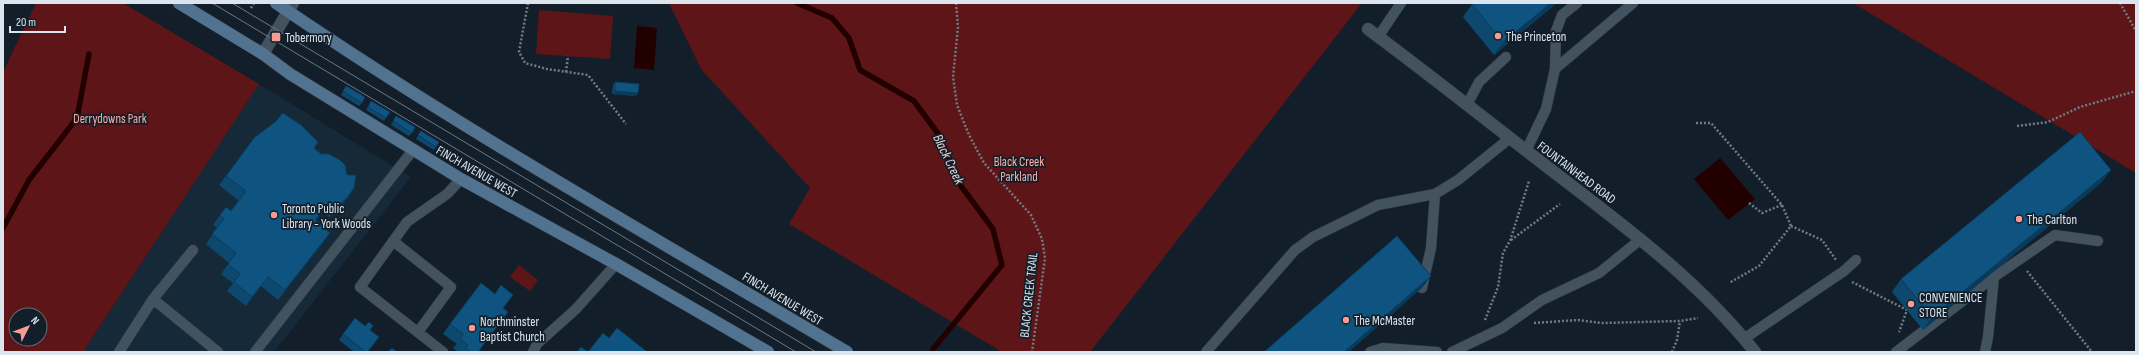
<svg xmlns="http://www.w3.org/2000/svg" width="2139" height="355" font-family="'Sofia Sans Condensed',sans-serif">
	<rect width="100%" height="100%" fill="#121f2a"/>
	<path fill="#152938" d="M259 84 411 177 274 352H83Z"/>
	<path fill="#5e1517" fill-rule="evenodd" d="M36 3H123L259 84 83 352H3V72ZM16 315H40V339H16Z
		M669 3H1362L1090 352H1002L789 224 810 188 701 69Z
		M1853 3H2136V173Z
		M539 10 613 16 610 59 536 54Z
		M519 265 538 280 530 291 510 277Z"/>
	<path fill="#230000" d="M637 26 657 28 654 70 634 68Z
		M1720 158 1755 199 1728 220 1694 179Z"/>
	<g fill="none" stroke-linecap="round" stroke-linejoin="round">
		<path stroke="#230000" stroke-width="5.5" d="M797 3 832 18 849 38 860 70 914 101 939 135 961 186 993 229 1002 265 933 349
			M3 228 29 180 77 118 89 54"/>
		<g stroke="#313942" stroke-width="11">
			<path id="lane" d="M1378 37 1401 3
				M1555 69 1633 3
				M1467 105 1479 82 1506 57
				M1526 151 1546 109 1555 69 1556 31 1562 15 1577 3
				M393 241 451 287 418 332
				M193 250 153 299 218 352
				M1422 288 1431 248 1435 194
				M1745 338 1844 271 1856 260
				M119 352 153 299
				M255 352 413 150
				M443 352 360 287 407 222 447 194 461 179
				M533 352 537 344 576 309 616 264
				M1206 352 1295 250 1313 237 1378 205 1435 194 1458 180 1510 138
				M1370 352 1383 348 1437 352
				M1452 352 1502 328 1542 300 1599 273 1641 239
				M1896 352 1994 277
				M1985 352 1988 337 1994 277 2055 235 2098 241"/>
		</g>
		<g stroke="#313942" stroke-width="13">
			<path id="street" d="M1368 29C1430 75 1490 123 1550 169 1624 226 1697 279 1755 352
				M263 54 293 3"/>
		</g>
		<g stroke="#313942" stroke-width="13">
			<path id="secondary" d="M179 3 263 54 290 74 461 179 616 264 768 352
				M276 3C460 129 655 238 847 352"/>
		</g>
		<path stroke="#707b85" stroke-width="2.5" stroke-dasharray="2 2" stroke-linecap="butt" d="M528 3 519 52 525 63 547 69 588 75 626 124
			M956 3 958 27 953 77 957 105 969 135 984 163 1031 215 1042 239 1045 258 1032 352
			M2120 3 2136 31
			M251 8 254 3
			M566 72 568 56
			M1696 123H1711L1782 205 1791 226 1759 266 1729 283
			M2017 126 2048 122 2080 107 2136 91
			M1749 203 1762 213 1782 205
			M1791 226 1822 240 1836 260
			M1511 240 1560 204
			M2027 271 2092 352
			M1852 282 1907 310 1899 332
			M1485 320 1498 287 1503 253 1510 241 1529 181
			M1534 323 1578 320 1601 323 1680 321 1698 318
			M1672 352 1677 340 1680 321"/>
		<use href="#lane" stroke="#43525f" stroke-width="10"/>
		<use href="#street" stroke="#43525f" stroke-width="12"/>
		<use href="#secondary" stroke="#51738f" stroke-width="12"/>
		<path stroke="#6d7982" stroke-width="1" d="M212 3 796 352
			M232 3 816 352"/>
	</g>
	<path fill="#0d486e" d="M1557 3 1494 55 1463 17 1472 4Z
		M615 82 636 96 612 94 613 85Z
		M346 86 362 103 359 106 341 95Z
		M371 101 390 112 384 121 366 110Z
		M396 116 412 133 409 136 391 125Z
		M421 131 439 142 434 150 416 139Z
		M318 142 314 148 341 208 329 217 323 211 316 220 323 243 278 300 261 286 246 306 227 291 233 283 221 274 229 263 206 244 217 228 213 225 220 215 231 211 239 201 219 185 226 176Z
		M2102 182 1923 330 1892 292 1901 279Z
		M503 308 508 312 478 352H458L453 348 457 344 443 334 450 324Z
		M370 330 375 343 368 352H354L339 340 343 334Z"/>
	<path fill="#0a3b5a" d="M1551 3H1557L1494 55 1503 42Z
		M615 91 638 93 636 96 612 94Z
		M2111 170 2102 182 1923 330 1932 317Z
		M347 198 341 208 329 217 336 207Z
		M329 201 323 211 309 228 316 219Z
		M330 233 323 243 278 300 285 290Z
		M1431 276 1422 288 1349 352H1344Z
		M268 277 261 286 246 306 252 297Z"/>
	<path fill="#0f5480" stroke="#0a3b5a" d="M1473 3H1551L1503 42 1472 4Z
		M615 82 639 84 638 93 615 91Z
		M346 86 365 97 362 103 343 91Z
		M371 101 390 112 386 118 368 107Z
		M283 113 301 125 318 142 314 148 321 154H329L340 160 345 165 347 175H356L354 188 347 198 336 207 329 201 316 219V221L330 233 285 290 268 277 252 297 234 282 240 274 228 264 236 253 212 234 224 219 220 215 226 207 231 211 246 191 226 176 254 138 275 122Z
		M396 116 415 127 412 133 393 121Z
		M421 131 439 142 436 147 418 135Z
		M2080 132 2111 170 1932 317 1901 279Z
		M1397 236 1431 276 1344 352H1264Z
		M481 283 495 294 501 285 513 295 503 308 508 312 478 352H470L466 348 468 345 460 339 463 334 450 324Z
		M355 318 365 326 369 322 373 326 370 330 379 337 367 352H366L343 334Z
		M617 328 646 351 645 352H577L581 347 588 352 603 333 609 338Z
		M392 348 397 352H388Z"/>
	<g fill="#f59c95" stroke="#121f2a" stroke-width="1.5">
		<circle cx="1498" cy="36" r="4"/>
		<rect x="271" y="32" width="10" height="10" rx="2"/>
		<circle cx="274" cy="215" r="4"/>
		<circle cx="2019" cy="219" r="4"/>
		<circle cx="1911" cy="304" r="4"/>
		<circle cx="1346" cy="320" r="4"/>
		<circle cx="472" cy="328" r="4"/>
	</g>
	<g text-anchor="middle" stroke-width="3.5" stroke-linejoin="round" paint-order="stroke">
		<g font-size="13" fill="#dce5ed" stroke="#121f2a" text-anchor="start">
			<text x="1506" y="41">The Princeton</text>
			<text x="285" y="42">Tobermory</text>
			<text x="282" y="213">Toronto Public<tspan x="282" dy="15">Library - York Woods</tspan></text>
			<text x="2027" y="224">The Carlton</text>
			<text x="1919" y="302">CONVENIENCE<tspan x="1919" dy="15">STORE</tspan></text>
			<text x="1354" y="325">The McMaster</text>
			<text x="480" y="326">Northminster<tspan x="480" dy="15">Baptist Church</tspan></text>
		</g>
		<g font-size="13" fill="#faaea8" stroke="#121f2a">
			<text x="110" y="123">Derrydowns Park</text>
			<text x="1019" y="166">Black Creek<tspan x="1019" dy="15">Parkland</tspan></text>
		</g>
		<g font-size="13" fill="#dce5ed" stroke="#121f2a">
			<text transform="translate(477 171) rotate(30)" y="5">FINCH AVENUE WEST</text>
			<text transform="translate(1577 172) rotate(37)" y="5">FOUNTAINHEAD ROAD</text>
			<text transform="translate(1028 295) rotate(-84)" y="5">BLACK CREEK TRAIL</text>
			<text transform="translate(783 298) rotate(31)" y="5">FINCH AVENUE WEST</text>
		</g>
		<g font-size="14" font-style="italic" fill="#eed3d0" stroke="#121f2a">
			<text transform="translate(949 159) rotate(64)" y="5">Black Creek</text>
		</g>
	</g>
	<rect width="2139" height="355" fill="none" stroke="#dce5ed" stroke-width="8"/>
	<g transform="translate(28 327) rotate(48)"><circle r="19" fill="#121f2a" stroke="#636e78"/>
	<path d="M0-3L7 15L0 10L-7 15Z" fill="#f59c95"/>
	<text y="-6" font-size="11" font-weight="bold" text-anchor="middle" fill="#dce5ed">N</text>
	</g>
	<path d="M10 26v6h55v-6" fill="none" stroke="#dce5ed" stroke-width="2"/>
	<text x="16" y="26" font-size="12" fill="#dce5ed" stroke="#121f2a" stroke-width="3" paint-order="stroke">20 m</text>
</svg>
